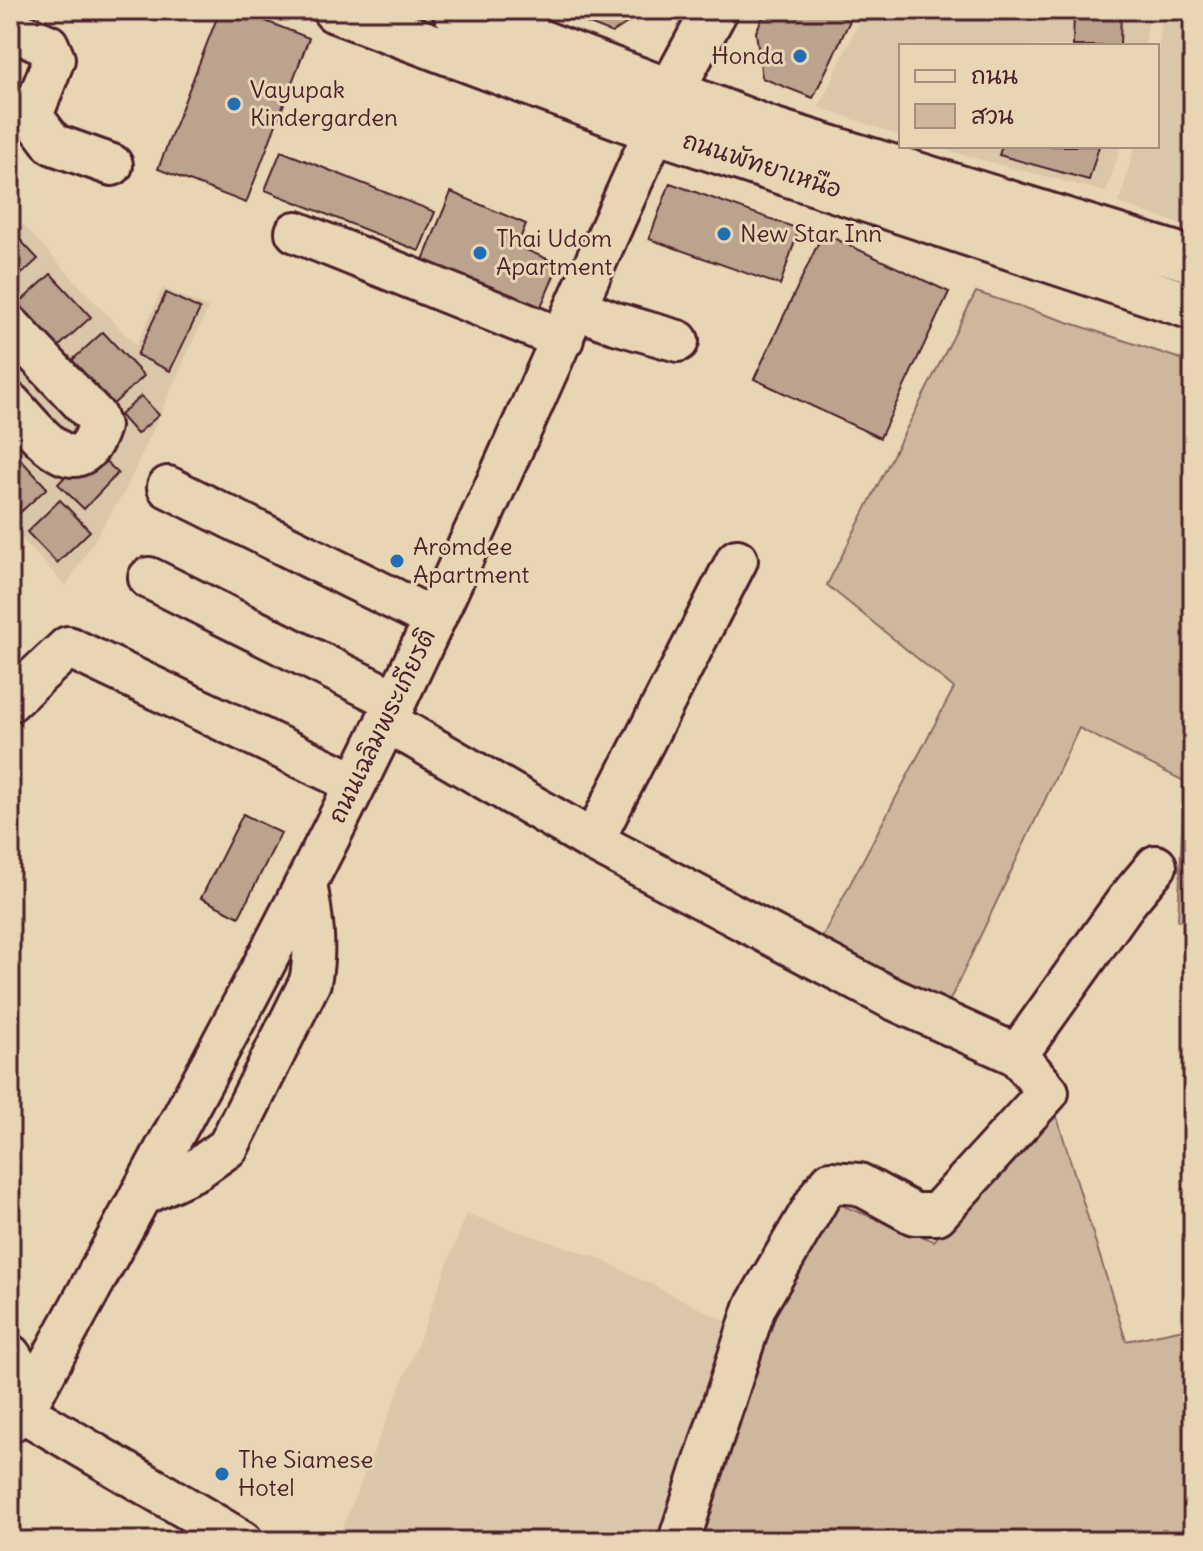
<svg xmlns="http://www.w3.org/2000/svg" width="1203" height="1551" font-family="Delius,'Playpen Sans Thai',sans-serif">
	<rect width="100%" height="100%" fill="#e8d5b3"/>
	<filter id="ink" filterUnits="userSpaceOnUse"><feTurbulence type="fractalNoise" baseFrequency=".0125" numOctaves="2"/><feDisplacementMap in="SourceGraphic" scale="16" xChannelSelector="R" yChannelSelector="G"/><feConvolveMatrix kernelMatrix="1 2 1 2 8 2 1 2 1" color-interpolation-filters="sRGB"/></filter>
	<g filter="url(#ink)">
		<path fill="#dac6a8" d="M865 10H1150L1145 46H901V136L819 107Z
			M1164 10H1193V228L1119 203 1135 146H1157V59Z
			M929 146H1121L1106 192Z
			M10 211 136 346 163 288 208 308 126 489 66 586 10 526Z
			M466 1214 598 1258 729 1323 659 1541H337L419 1341Z"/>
		<path fill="#cfb79d" stroke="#8c6b64" stroke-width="2" d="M976 292 1193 363V917L1178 921 1184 781 1079 728 949 1002 821 939 954 688 827 585Z
			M1056 1114 1126 1341 1193 1327V1541H694L769 1316 838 1204 934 1241Z"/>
		<path fill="#bba38d" stroke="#4a1f2b" stroke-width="2" d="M220 10H237L309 38 246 203 158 169Z
			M554 10H647L612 33Z
			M766 10H855L813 98 762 78 756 32Z
			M1074 10H1121L1120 46H1073Z
			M1002 146H1099L1089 180 999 155Z
			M281 151 435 212 419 251 265 190Z
			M670 183 799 229 780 285 649 239Z
			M451 192 526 224 517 246 559 264 540 309 423 260Z
			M10 229 38 259 10 285Z
			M823 233 949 292 880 438 754 379Z
			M51 274 91 317 57 348 17 305Z
			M166 293 200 309 170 371 137 355Z
			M103 332 144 376 110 407 69 363Z
			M141 396 159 415 137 434 120 415Z
			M10 448 47 488 13 519 10 516Z
			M92 448 118 473 84 509 58 484Z
			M60 500 90 531 57 563 27 532Z
			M243 814 281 833 239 917 201 898Z"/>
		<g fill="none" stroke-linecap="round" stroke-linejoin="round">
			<g stroke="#4a1f2b" stroke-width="46">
				<path id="minor" d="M10 29 48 45 54 59 32 116 10 106
					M32 116 53 144 112 165
					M296 232 563 339
					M576 308 615 323 678 341
					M10 326 95 416 99 426C78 493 36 430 10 403
					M168 487 434 619
					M149 578 396 701
					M10 701 68 647 355 783
					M386 721 593 841 893 999 1017 1055 1048 1092 937 1214H914L859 1184 831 1182 821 1194 755 1307 679 1541
					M593 841 737 560
					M1017 1055 1126 902 1156 866
					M140 1196 197 1169 228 1147 310 982C317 948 312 917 306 883
					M10 1355 34 1392
					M20 1410 242 1541
					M10 1422 34 1392C154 1170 277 949 386 722 480 526 566 327 655 130"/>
			</g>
			<g stroke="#4a1f2b" stroke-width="50">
				<path id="major" d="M335 10 655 130 1193 307
					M455 10 771 130 1193 260
					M659 120 670 93 715 10"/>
			</g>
			<use href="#minor" stroke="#e8d5b3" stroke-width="40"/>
			<use href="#major" stroke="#e8d5b3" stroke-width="44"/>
		</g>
	</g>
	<g fill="#1f6fb2" stroke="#e8d5b3" stroke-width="3">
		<circle cx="800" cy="56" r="8"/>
		<circle cx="234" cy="104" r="8"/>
		<circle cx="724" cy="234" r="8"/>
		<circle cx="480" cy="253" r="8"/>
		<circle cx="397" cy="561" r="8"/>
		<circle cx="222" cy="1474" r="8"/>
	</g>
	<g text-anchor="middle" stroke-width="6" stroke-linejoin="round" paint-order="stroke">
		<g font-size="24" fill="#4a1f2b" stroke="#e8d5b3" text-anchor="start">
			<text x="784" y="64" text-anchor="end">Honda</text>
			<text x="250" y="98">Vayupak<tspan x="250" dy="28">Kindergarden</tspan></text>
			<text x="740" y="242">New Star Inn</text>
			<text x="496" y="247">Thai Udom<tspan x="496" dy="28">Apartment</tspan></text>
			<text x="413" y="555">Aromdee<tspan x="413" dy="28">Apartment</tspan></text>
			<text x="238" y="1468">The Siamese<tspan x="238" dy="28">Hotel</tspan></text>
		</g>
		<g font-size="24" fill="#4a1f2b" stroke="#e8d5b3">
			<text transform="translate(762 165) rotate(18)" y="8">ถนนพัทยาเหนือ</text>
			<text transform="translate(382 726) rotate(-64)" y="8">ถนนเฉลิมพระเกียรติ</text>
		</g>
	</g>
	<rect width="1203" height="1551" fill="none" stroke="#e8d5b3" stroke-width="40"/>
	<rect x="20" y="20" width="1163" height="1511" fill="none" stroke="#4a1f2b" stroke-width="3" filter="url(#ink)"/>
	<rect x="899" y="44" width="260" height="104" fill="#e8d5b3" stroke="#a98c7d" stroke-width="2"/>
	<rect x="915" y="70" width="40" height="12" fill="#e8d5b3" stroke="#a98c7d" stroke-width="2"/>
	<text x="971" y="84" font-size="24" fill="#4a1f2b">ถนน</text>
	<rect x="915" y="104" width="40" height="24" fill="#cfb79d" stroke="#a98c7d" stroke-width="2"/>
	<text x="971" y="124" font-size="24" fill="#4a1f2b">สวน</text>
</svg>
